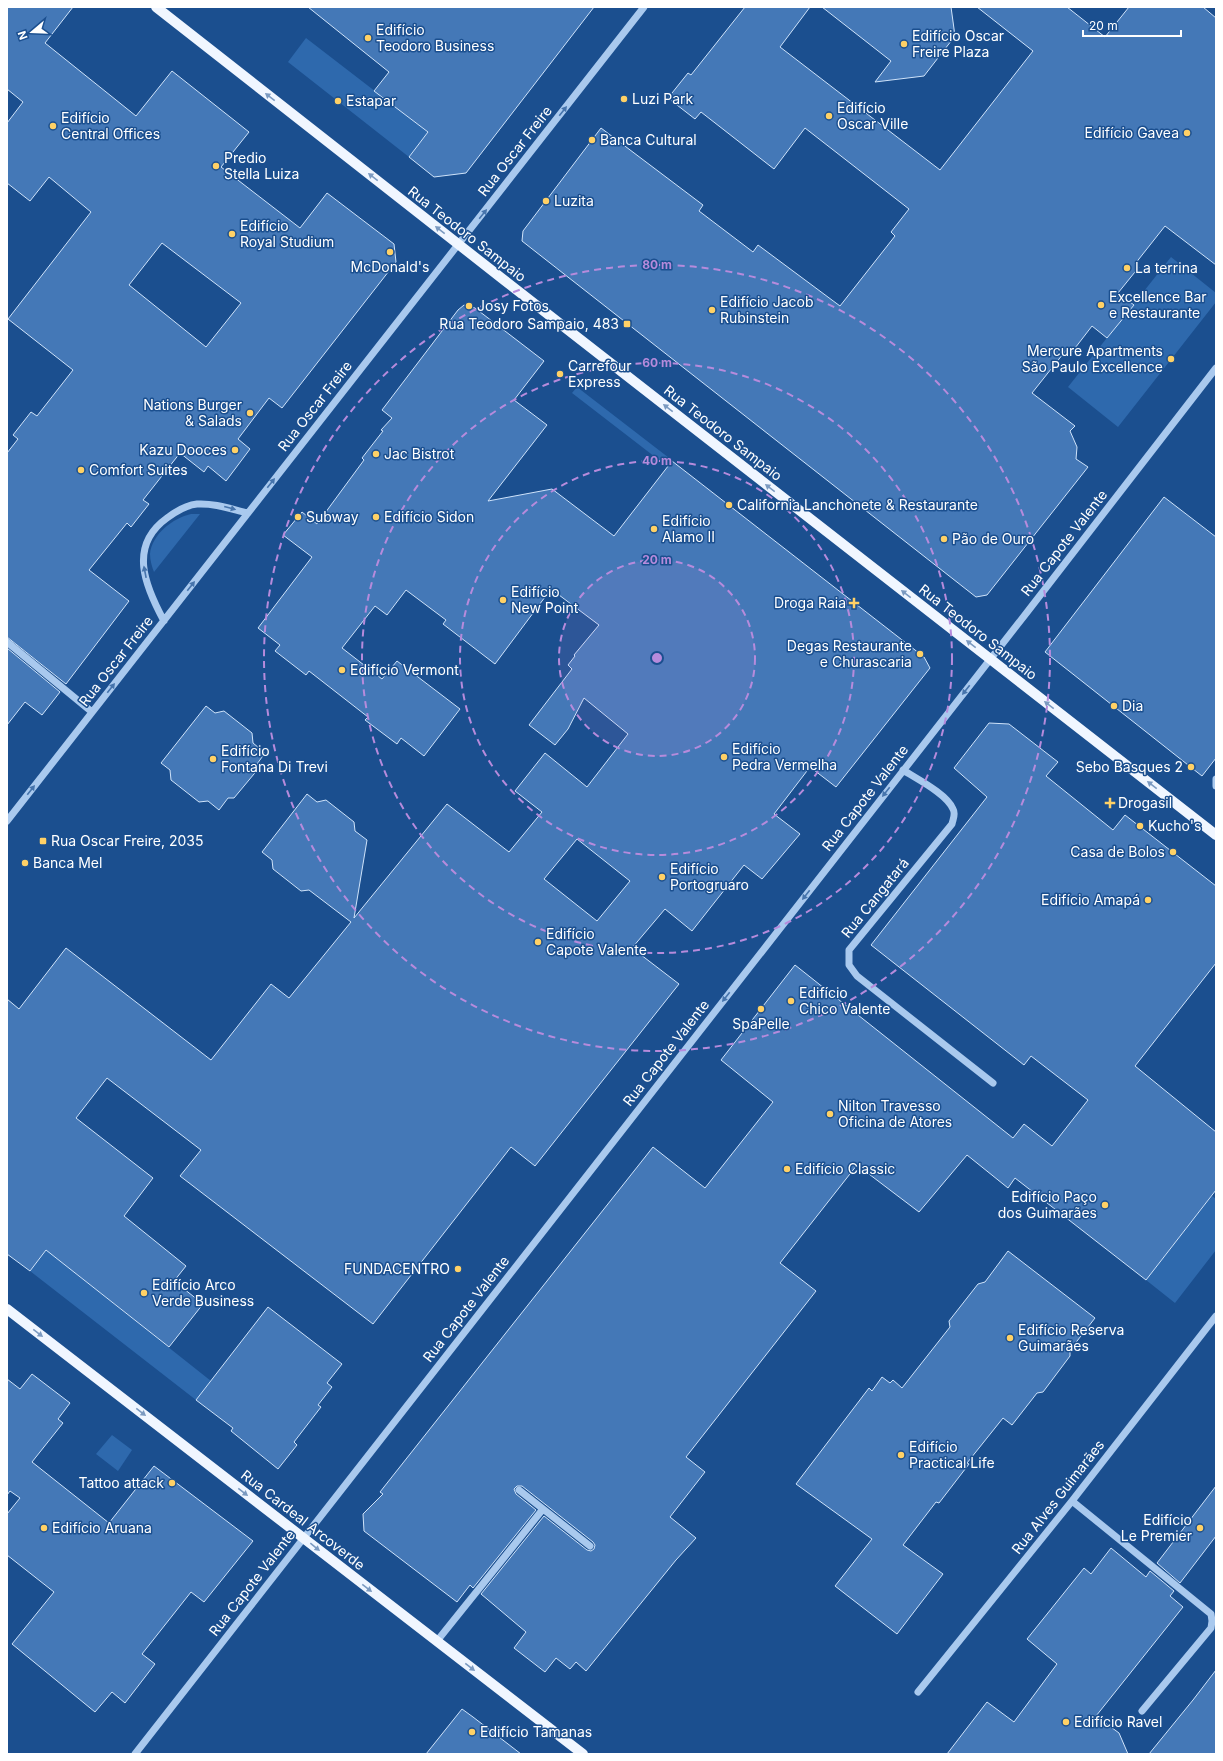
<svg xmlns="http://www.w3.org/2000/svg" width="1223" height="1761" font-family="Inter,sans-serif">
	<rect width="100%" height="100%" fill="#1b4f8f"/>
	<path fill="#2e69ad" d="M306 38 428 132 409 157 288 62Z
		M1171 257 1216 293V302L1118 427 1068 387Z
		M577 387 673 461 668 467 572 393Z
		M191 514H200L154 572C152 567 150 560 150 554 152 534 173 518 191 514Z
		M1212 1196 1216 1199V1250L1175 1303 1146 1280Z
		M79 1208 110 1230 76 1274 211 1381 196 1400 30 1271Z
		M112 1435 132 1450 118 1471 96 1454Z"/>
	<path fill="#4478b7" stroke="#cfe3fa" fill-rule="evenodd" d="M7 7H73L45 43 136 116 172 71 249 132 221 167 300 228 327 193 394 244 396 262 282 408 269 398 238 439 250 449 226 481 208 466 204 472 180 453 143 500 149 504 131 527 127 523 89 570 129 601 66 684 7 637V453L18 439 13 435 31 412 37 416 73 370 8 319 91 212 49 177 30 201 7 183V123L23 102 7 89ZM162 243 241 303 206 347 129 285Z
		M308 7H594L466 173 434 177 409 157 428 132 374 91 389 72Z
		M745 7H810L780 47 940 170 1033 51 977 7H1067L1105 37 1129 7H1203L1216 18V265L1165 226 1135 264 1139 267 1118 293 1134 305 1107 338 1092 326 1072 352 1067 349 1032 393 1075 426 1070 431 1077 447 1076 459 1088 467 987 595 976 597 522 241 523 231 601 128 703 205 699 211 753 252 758 245 840 306 895 236 891 232 909 209 805 128 774 169 701 112 695 119 668 98 688 73 691 75Z
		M822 7H951L955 36 924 76 875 82 891 61Z
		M464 305 475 308 544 361 514 400 547 425 488 501 552 489 614 536 672 461 924 657 930 668 836 787 810 767 774 814 800 834 762 879 744 865 692 931 665 909 632 948 679 984 535 1166 511 1147 373 1324 180 1176 201 1150 107 1078 76 1118 153 1178 124 1216 186 1266 174 1281 203 1304 169 1347 46 1250 30 1271 7 1254V999L19 1009 66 948 211 1060 271 984 289 998 351 922 309 890 301 891 273 869 272 860 262 852 307 794 317 802 326 800 354 822 355 831 367 840 354 918 447 804 509 852 542 812 515 791 545 753 587 787 628 734 584 698 568 729 555 745 529 725 572 669 568 665 575 656 574 655 599 625 551 589 495 664 443 624 446 620 406 590 387 615 375 606 342 648 382 679 397 661 460 709 424 756 401 738 397 744 365 720 368 717 309 671 306 675 275 651 280 645 258 628 312 557 283 535 302 512 317 524 364 460 362 458 383 431 381 430 392 418 382 410 458 310ZM577 839 630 881 597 921 544 879Z
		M1164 497 1216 537V758L1202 776 1045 652Z
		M7 648 60 692 42 715 25 702 7 725Z
		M206 706 215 713 224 711 252 733 253 743 265 753 257 764 259 768 234 798H228L219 810 208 801 199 802 171 780 170 770 161 763Z
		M989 723 1009 724 1058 762 1046 776 1113 830 1125 815 1216 886V963L1135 1066 1216 1132V1190L1146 1280 1015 1178 1008 1188 967 1155 919 1212 857 1165 780 1263 816 1291 686 1457 705 1472 670 1517 696 1538 676 1560 586 1671 576 1662 570 1669 556 1658 545 1672 514 1648 526 1632 481 1594 544 1516 587 1550 591 1551 594 1549 595 1545 593 1542 522 1486H517L514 1489 516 1494 536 1510 473 1588 470 1585 457 1602 364 1531 363 1514 383 1494 380 1492 653 1147 705 1188 773 1102 721 1060 795 965 1013 1138 1024 1124 1052 1146 1088 1100 1031 1056 1024 1065 871 945 987 797 954 768Z
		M1008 1251 1095 1318 1070 1350V1356L1043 1392 1037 1393 1012 1425 1003 1418 967 1463 969 1464 939 1503 936 1502 903 1545 943 1574 897 1634 835 1586 872 1539 796 1484 869 1388 872 1391 882 1377 890 1383 893 1380 902 1388 950 1327 949 1321 978 1284 985 1282Z
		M268 1307 342 1364 327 1383 332 1387 318 1405 321 1407 294 1442 297 1445 278 1469 231 1431 233 1428 196 1400Z
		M32 1374 70 1403 58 1419 63 1423 32 1462 109 1523 154 1466 253 1541 204 1602 191 1592 142 1654 155 1664 125 1703 112 1692 95 1712 12 1644 54 1592 7 1555V1514L20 1498 10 1491 7 1495V1379L20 1389Z
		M1216 1486V1536L1180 1583 1157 1563Z
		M1111 1548 1146 1577 1150 1571 1174 1591 1170 1596 1183 1607 1096 1716 1119 1733 1128 1754H947L987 1702 1014 1722 1057 1664 1027 1639 1084 1568 1091 1574Z
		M1216 1670V1754H1149L1193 1700Z
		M462 1709 473 1717 521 1754H426Z"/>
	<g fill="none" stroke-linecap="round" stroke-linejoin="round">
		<path stroke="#a9c9ee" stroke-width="7" d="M164 621C145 586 128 546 167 518 175 512 187 505 197 504 215 503 231 509 248 513
			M7 642 92 712
			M903 770C917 779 947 794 953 809 956 814 953 819 952 824L849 950V965L857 976 993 1083
			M1216 779V786
			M7 821 644 7
			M519 1490 590 1546
			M1072 1501 1211 1614 1212 1621 1211 1628 1142 1711
			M437 1641 543 1509
			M918 1692 1072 1501 1216 1316
			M135 1754 1028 611 1216 368"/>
		<path stroke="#f0f6ff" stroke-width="10" d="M156 7 504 280 1216 835
			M7 1309 583 1754"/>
	</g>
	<defs><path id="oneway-solid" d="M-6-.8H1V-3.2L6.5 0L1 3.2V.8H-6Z"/></defs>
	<g fill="#7b9ac1">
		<use href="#oneway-solid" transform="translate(270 97) rotate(-142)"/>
		<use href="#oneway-solid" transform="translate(373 177) rotate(-142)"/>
		<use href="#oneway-solid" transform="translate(440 230) rotate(-142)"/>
		<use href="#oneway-solid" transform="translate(668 408) rotate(-142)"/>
		<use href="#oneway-solid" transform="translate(770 488) rotate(-142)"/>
		<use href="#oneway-solid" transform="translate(906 594) rotate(-142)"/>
		<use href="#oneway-solid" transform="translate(971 644) rotate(-142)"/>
		<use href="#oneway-solid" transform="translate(1049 705) rotate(-142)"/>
		<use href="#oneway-solid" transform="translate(1152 785) rotate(-142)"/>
		<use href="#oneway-solid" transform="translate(38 1333) rotate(38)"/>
		<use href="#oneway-solid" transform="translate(141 1412) rotate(38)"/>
		<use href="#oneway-solid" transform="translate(243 1492) rotate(38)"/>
		<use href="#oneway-solid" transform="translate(315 1547) rotate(39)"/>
		<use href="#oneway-solid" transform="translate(367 1588) rotate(38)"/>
		<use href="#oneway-solid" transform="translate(470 1667) rotate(38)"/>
	</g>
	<g fill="#4674ac">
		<use href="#oneway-solid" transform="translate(563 111) rotate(-52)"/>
		<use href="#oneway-solid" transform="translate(483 214) rotate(-51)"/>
		<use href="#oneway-solid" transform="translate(271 483) rotate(-52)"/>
		<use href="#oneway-solid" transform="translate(230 508) rotate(15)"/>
		<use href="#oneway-solid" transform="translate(145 572) rotate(-101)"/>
		<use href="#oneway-solid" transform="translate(191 586) rotate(-52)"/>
		<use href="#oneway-solid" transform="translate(111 688) rotate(-52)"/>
		<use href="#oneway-solid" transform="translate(966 690) rotate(128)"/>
		<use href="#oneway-solid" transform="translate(31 790) rotate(-52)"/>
		<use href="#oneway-solid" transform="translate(886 792) rotate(128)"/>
		<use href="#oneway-solid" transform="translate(806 895) rotate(128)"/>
		<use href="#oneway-solid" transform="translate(726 997) rotate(128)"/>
	</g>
	<circle cx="657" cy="658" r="98" fill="#b68bdc" fill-opacity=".12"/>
	<g fill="none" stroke="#b68bdc" stroke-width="2" stroke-dasharray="7 5">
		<circle cx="657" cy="658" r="98"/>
		<circle cx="657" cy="658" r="197"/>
		<circle cx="657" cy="658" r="295"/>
		<circle cx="657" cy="658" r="393"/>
	</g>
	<g fill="#ffd166" stroke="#1b4f8f" stroke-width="1.5">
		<circle cx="368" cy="38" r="4"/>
		<circle cx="904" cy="44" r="4"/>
		<circle cx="624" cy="99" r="4"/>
		<circle cx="338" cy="101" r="4"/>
		<circle cx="829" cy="116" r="4"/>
		<circle cx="53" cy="126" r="4"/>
		<circle cx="1187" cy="133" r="4"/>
		<circle cx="592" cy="140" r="4"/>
		<circle cx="216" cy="166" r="4"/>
		<circle cx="546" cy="201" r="4"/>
		<circle cx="232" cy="234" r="4"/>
		<circle cx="390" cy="252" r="4"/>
		<circle cx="1127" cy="268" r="4"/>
		<circle cx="1101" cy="305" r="4"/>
		<circle cx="469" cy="306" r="4"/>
		<circle cx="712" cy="310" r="4"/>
		<rect x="623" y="320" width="8" height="8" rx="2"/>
		<circle cx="1171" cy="359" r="4"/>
		<circle cx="560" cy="374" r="4"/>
		<circle cx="250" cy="413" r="4"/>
		<circle cx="235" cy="450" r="4"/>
		<circle cx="376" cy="454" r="4"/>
		<circle cx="81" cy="470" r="4"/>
		<circle cx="729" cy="505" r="4"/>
		<circle cx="298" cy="517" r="4"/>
		<circle cx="376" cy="517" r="4"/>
		<circle cx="654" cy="529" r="4"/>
		<circle cx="944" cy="539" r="4"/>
		<circle cx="503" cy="600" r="4"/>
		<path d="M852 597h4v4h4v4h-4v4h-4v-4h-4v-4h4z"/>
		<circle cx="920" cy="654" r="4"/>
		<circle cx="342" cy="670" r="4"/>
		<circle cx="1114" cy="706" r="4"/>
		<circle cx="724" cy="757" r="4"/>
		<circle cx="213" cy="759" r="4"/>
		<circle cx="1191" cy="767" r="4"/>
		<path d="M1108 797h4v4h4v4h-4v4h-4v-4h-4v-4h4z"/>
		<circle cx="1140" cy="826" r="4"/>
		<rect x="39" y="837" width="8" height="8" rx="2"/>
		<circle cx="1173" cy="852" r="4"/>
		<circle cx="25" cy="863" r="4"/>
		<circle cx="662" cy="877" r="4"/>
		<circle cx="1148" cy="900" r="4"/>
		<circle cx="538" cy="942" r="4"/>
		<circle cx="791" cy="1001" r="4"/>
		<circle cx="761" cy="1009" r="4"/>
		<circle cx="830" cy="1114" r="4"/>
		<circle cx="787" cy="1169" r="4"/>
		<circle cx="1105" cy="1205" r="4"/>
		<circle cx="458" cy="1269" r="4"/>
		<circle cx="144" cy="1293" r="4"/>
		<circle cx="1010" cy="1338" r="4"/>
		<circle cx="901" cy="1455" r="4"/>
		<circle cx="172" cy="1483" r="4"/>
		<circle cx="44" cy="1528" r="4"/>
		<circle cx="1200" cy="1528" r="4"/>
		<circle cx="1066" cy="1722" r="4"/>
		<circle cx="472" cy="1732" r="4"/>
	</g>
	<g text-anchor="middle" stroke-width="3" stroke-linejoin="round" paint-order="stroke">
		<g font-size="14" fill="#fff" stroke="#1b4f8f" text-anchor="start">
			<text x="376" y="35">Edifício<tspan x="376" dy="16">Teodoro Business</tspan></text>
			<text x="912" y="41">Edifício Oscar<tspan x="912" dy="16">Freire Plaza</tspan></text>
			<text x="632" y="104">Luzi Park</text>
			<text x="346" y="106">Estapar</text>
			<text x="837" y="113">Edifício<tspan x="837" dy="16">Oscar Ville</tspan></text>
			<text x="61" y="123">Edifício<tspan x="61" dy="16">Central Offices</tspan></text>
			<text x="1179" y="138" text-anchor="end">Edifício Gavea</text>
			<text x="600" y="145">Banca Cultural</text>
			<text x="224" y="163">Predio<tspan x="224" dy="16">Stella Luiza</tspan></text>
			<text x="554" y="206">Luzita</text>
			<text x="240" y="231">Edifício<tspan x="240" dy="16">Royal Studium</tspan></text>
			<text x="390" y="272" text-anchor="middle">McDonald's</text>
			<text x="1135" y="273">La terrina</text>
			<text x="1109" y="302">Excellence Bar<tspan x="1109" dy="16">e Restaurante</tspan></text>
			<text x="720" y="307">Edifício Jacob<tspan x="720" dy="16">Rubinstein</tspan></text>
			<text x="477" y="311">Josy Fotos</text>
			<text x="619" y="329" text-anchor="end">Rua Teodoro Sampaio, 483</text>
			<text x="1163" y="356" text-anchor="end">Mercure Apartments<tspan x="1163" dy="16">São Paulo Excellence</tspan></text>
			<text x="568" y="371">Carrefour<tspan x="568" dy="16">Express</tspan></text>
			<text x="242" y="410" text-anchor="end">Nations Burger<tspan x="242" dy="16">&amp; Salads</tspan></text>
			<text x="227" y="455" text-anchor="end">Kazu Dooces</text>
			<text x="384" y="459">Jac Bistrot</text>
			<text x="89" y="475">Comfort Suites</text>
			<text x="737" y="510">California Lanchonete &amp; Restaurante</text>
			<text x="306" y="522">Subway</text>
			<text x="384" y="522">Edifício Sidon</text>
			<text x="662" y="526">Edifício<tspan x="662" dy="16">Alamo II</tspan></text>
			<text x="952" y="544">Pão de Ouro</text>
			<text x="511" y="597">Edifício<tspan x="511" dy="16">New Point</tspan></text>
			<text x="846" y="608" text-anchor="end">Droga Raia</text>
			<text x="912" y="651" text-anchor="end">Degas Restaurante<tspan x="912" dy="16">e Churascaria</tspan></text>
			<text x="350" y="675">Edifício Vermont</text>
			<text x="1122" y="711">Dia</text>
			<text x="732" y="754">Edifício<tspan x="732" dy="16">Pedra Vermelha</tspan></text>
			<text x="221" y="756">Edifício<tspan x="221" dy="16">Fontana Di Trevi</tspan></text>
			<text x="1183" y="772" text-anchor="end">Sebo Basques 2</text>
			<text x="1118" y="808">Drogasil</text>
			<text x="1148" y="831">Kucho's</text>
			<text x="51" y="846">Rua Oscar Freire, 2035</text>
			<text x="1165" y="857" text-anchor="end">Casa de Bolos</text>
			<text x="33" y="868">Banca Mel</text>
			<text x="670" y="874">Edifício<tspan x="670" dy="16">Portogruaro</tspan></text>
			<text x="1140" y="905" text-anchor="end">Edifício Amapá</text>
			<text x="546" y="939">Edifício<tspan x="546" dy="16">Capote Valente</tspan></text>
			<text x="799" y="998">Edifício<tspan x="799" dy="16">Chico Valente</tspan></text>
			<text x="761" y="1029" text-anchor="middle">SpaPelle</text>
			<text x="838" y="1111">Nilton Travesso<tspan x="838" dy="16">Oficina de Atores</tspan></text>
			<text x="795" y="1174">Edifício Classic</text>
			<text x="1097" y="1202" text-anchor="end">Edifício Paço<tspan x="1097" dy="16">dos Guimarães</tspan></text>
			<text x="450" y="1274" text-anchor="end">FUNDACENTRO</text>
			<text x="152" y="1290">Edifício Arco<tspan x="152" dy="16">Verde Business</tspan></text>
			<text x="1018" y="1335">Edifício Reserva<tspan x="1018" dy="16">Guimarães</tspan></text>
			<text x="909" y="1452">Edifício<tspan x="909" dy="16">Practical Life</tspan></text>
			<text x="164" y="1488" text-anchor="end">Tattoo attack</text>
			<text x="1192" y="1525" text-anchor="end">Edifício<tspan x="1192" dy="16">Le Premier</tspan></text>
			<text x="52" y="1533">Edifício Aruana</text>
			<text x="1074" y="1727">Edifício Ravel</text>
			<text x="480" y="1737">Edifício Tamanas</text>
		</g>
		<g font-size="14" fill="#fff" stroke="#1b4f8f">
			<text transform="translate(515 151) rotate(-52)" y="5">Rua Oscar Freire</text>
			<text transform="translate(467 234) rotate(38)" y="5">Rua Teodoro Sampaio</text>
			<text transform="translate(315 406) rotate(-52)" y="5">Rua Oscar Freire</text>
			<text transform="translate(723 433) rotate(38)" y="5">Rua Teodoro Sampaio</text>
			<text transform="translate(1064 543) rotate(-52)" y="5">Rua Capote Valente</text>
			<text transform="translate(978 632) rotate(38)" y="5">Rua Teodoro Sampaio</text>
			<text transform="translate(116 661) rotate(-52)" y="5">Rua Oscar Freire</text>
			<text transform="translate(865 798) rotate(-52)" y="5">Rua Capote Valente</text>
			<text transform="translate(875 898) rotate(-51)" y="5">Rua Cangatará</text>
			<text transform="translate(666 1053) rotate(-52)" y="5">Rua Capote Valente</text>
			<text transform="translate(466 1309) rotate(-52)" y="5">Rua Capote Valente</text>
			<text transform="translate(1058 1497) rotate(-52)" y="5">Rua Alves Guimarães</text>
			<text transform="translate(303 1520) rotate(38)" y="5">Rua Cardeal Arcoverde</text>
			<text transform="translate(252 1583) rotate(-52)" y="5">Rua Capote Valente</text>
		</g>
	</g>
	<circle cx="657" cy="658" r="6" fill="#b68bdc" stroke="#1b4f8f" stroke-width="2"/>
	<g font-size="12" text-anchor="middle" font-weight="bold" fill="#b68bdc" stroke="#1b4f8f" stroke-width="3" stroke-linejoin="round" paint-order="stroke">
		<text x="657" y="269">80 m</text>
		<text x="657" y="367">60 m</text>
		<text x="657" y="465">40 m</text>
		<text x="657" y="564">20 m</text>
	</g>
	<rect width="1223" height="1761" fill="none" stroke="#ffffff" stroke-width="16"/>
	<g transform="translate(32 32) rotate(251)" stroke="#1b4f8f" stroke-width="3" paint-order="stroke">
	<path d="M0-3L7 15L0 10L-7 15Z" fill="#ffffff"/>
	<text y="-6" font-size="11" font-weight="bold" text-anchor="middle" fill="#ffffff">N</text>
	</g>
	<path d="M1083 30v6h98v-6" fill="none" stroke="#ffffff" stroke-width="2"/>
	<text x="1089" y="30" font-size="12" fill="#ffffff" stroke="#1b4f8f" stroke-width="3" paint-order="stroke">20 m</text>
</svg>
